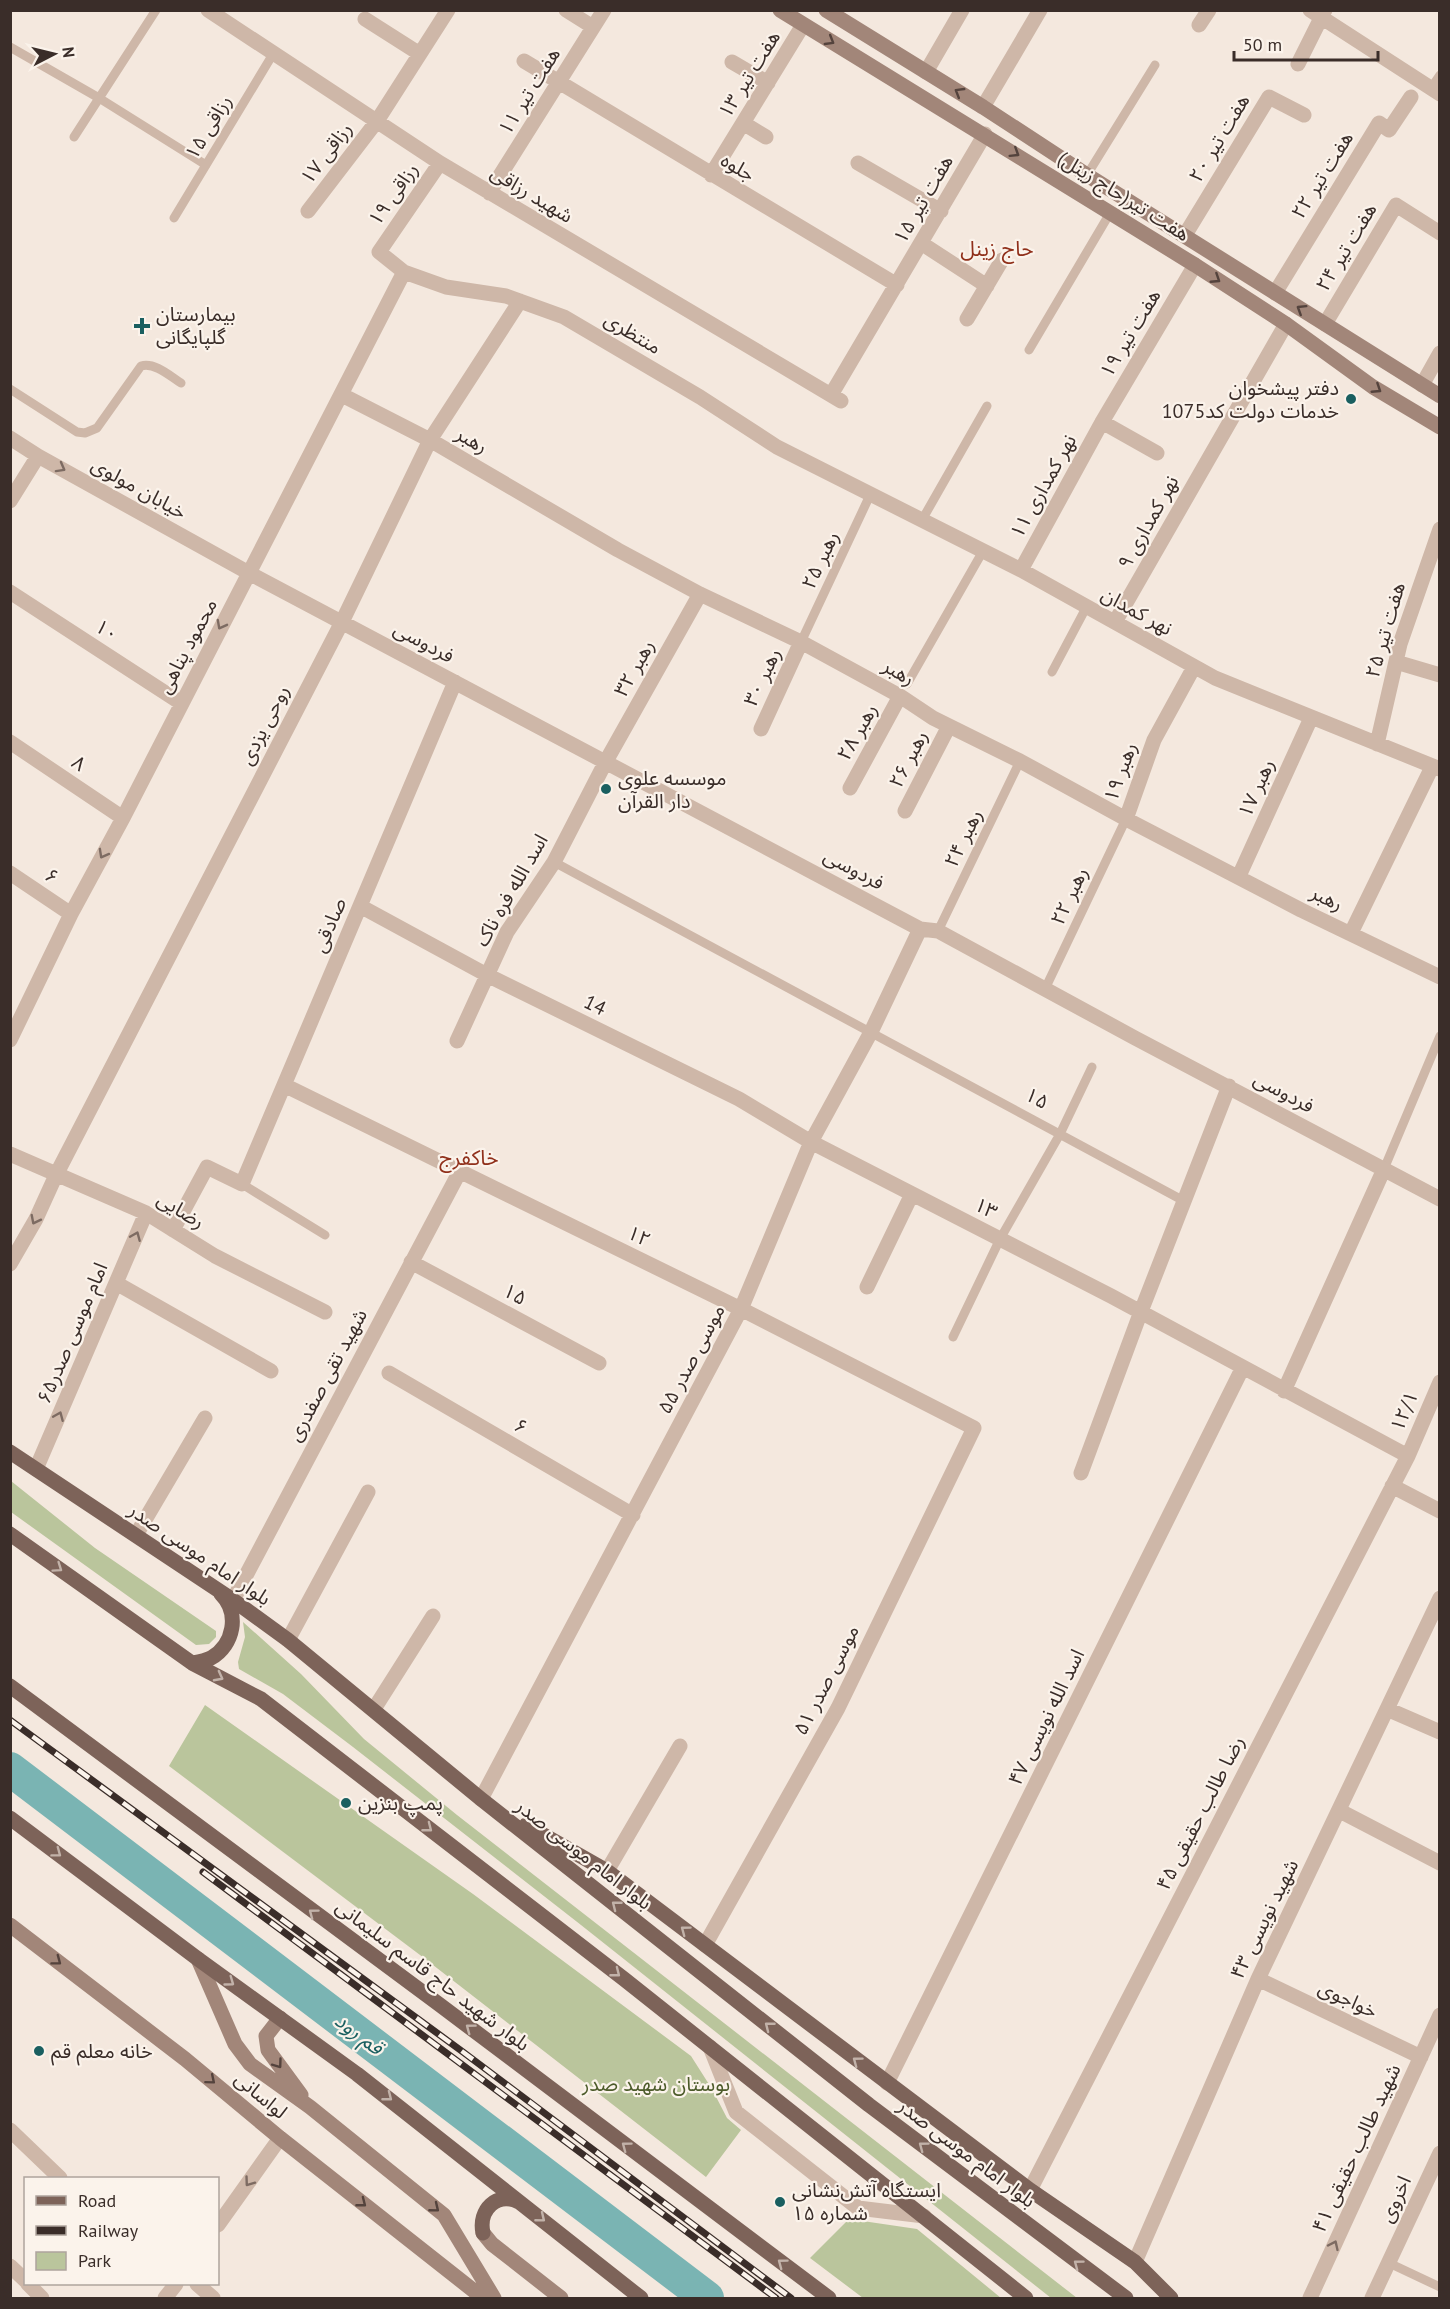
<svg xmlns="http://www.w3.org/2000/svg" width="1450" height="2309" font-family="'PT Sans','Noto Sans Arabic',sans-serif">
	<rect width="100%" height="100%" fill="#f4e8de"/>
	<path fill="#bac59c" d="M11 1481 95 1548 216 1631V1637L209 1644 196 1645 11 1512Z
		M243 1622 301 1674 364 1739 457 1815 1077 2298H1051L581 1925 353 1747 283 1694 239 1669 238 1662 245 1637Z
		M205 1705 473 1894 691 2056 712 2089 727 2118 741 2130 706 2177 424 1958 169 1766Z
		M849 2219 917 2229 1001 2298H863L810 2258Z"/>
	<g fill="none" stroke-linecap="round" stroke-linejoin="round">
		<path stroke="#7ab4b3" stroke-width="34" d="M10 1769 707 2298"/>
		<path stroke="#ceb7a8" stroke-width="9" d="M10 47 99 98 206 165
			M1431 88 1440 75
			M74 137 156 10
			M1087 175 1155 65
			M174 218 273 54
			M1029 350 1110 213
			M10 389 77 432 85 433 97 428 141 366C155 362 170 376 181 383
			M922 520 987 406
			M801 642 871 493
			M1052 672 1087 606
			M907 684 983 551
			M554 862 1184 1201
			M938 931 1020 761
			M1045 989 1126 819
			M1384 1169 1440 1036
			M242 1184 325 1235
			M953 1337 1000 1239 1060 1134 1092 1067
			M1389 2263 1440 2287"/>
		<path stroke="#ceb7a8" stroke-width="15" d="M208 10 440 163 841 401
			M566 10 593 27
			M1310 10 1440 94
			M365 19 420 54
			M1199 25 1209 10
			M524 61 897 285
			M732 62 768 83
			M1298 64 1325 10
			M926 72 962 10
			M983 107 1040 10
			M743 123 766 137
			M440 163 379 252 404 272 446 287 506 296 564 317 700 397 777 447 1021 570 1215 678 1440 769
			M858 163 941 211
			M711 175 803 25
			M489 193 604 10
			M308 211 377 121 448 10
			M1185 235 1269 97 1304 115
			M921 243 987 286
			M1275 293 1379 123 1389 130 1411 97
			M967 319 1002 260
			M1325 324 1396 205 1440 233
			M1422 385 1440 353
			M342 395 430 440 618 550 700 594 801 642 900 696 933 718 1020 761 1126 819 1301 910 1440 977
			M831 395 985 134
			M1102 422 1157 453
			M10 438 38 456 249 573 920 929 938 931 1135 1038 1440 1199
			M10 501 38 456
			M1021 570 1102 422 1195 265
			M10 592 181 703
			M1115 622 1286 324
			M1396 662 1440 675
			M761 729 801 642
			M10 742 123 818
			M1377 744 1400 644 1440 529
			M850 788 900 696
			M905 811 949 726
			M1126 819 1154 740 1194 667
			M10 873 71 914
			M1239 876 1311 718
			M360 906 487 975 739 1099 811 1142 1111 1296 1408 1456
			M1351 933 1432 767
			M10 1040 71 914 123 818 404 272
			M457 1041 507 932 554 862 605 763 700 594
			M284 1085 741 1309 974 1428 838 1708 705 1945
			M10 1154 146 1213 215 1256 325 1312
			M173 1230 207 1167 242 1184 455 682
			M411 1262 599 1363
			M10 1264 36 1219 56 1175 342 622 430 440 520 301
			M116 1283 271 1371
			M867 1287 912 1194
			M389 1373 633 1515
			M1284 1391 1384 1169
			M36 1469 146 1213
			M1081 1473 1140 1314 1229 1086
			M1392 1486 1440 1511
			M136 1535 205 1418
			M233 1600 460 1171
			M288 1640 368 1492
			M374 1709 433 1616
			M1387 1709 1440 1732
			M481 1799 741 1309 811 1142 871 1032 920 929
			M1340 1811 1440 1863
			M607 1871 680 1746
			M1258 1979 1421 2057
			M710 2047 736 2112 858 2208 924 2216
			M887 2083 1242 1369
			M10 2130 60 2178
			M1030 2190 1408 1456 1440 1382
			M218 2225 280 2138
			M1135 2262 1258 1979 1440 1598
			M10 2266 26 2281
			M28 2284 42 2298
			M197 2284 213 2298
			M165 2298 176 2284
			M1310 2298 1440 2015
			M1372 2298 1440 2153"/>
		<path stroke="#a28679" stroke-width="15" d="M780 10 1195 265 1286 324 1373 387 1440 427
			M826 10 983 107 1087 175 1440 396
			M10 1925 185 2059 280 2138 483 2298
			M198 1959 235 2044 250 2064 310 2107 444 2215 494 2298
			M280 2018 266 2036 268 2050 301 2095
			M483 2233 492 2244 561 2298"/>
		<path stroke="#7d6359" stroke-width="15" d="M10 1452 233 1600 288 1640 481 1799 869 2105 1126 2298
			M10 1534 192 1663 261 1699 624 1979 1026 2298
			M192 1663C198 1662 205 1661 211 1658 234 1645 240 1613 221 1594
			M10 1686 440 2005 829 2298
			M10 1818 198 1959 357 2074 641 2298
			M526 1825 607 1871 1030 2190 1135 2262 1171 2298
			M483 2233C478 2210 497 2191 519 2202"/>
		<g stroke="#3a2d29" stroke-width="7">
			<path id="rail" d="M10 1720 463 2052 791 2298
				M203 1872 776 2298"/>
		</g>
		<use href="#rail" stroke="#fbf3eb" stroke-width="4.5" stroke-dasharray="14" stroke-linecap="butt"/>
	</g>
	<defs><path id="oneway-chevron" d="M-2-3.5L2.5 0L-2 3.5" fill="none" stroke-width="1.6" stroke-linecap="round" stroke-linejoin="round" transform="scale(1.5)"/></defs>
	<g stroke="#54433d">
		<use href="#oneway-chevron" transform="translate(830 41) rotate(31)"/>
		<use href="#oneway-chevron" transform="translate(959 92) rotate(-149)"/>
		<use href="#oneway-chevron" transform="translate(1015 153) rotate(32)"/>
		<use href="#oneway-chevron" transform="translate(1216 279) rotate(33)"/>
		<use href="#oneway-chevron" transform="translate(1301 309) rotate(-148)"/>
		<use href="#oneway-chevron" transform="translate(1377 389) rotate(33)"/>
		<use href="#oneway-chevron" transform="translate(57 1961) rotate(37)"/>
		<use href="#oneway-chevron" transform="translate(278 2064) rotate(54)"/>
		<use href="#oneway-chevron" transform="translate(211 2080) rotate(40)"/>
		<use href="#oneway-chevron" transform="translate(362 2203) rotate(38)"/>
		<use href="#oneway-chevron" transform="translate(435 2208) rotate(39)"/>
	</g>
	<g stroke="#7d6b62">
		<use href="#oneway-chevron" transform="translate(61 468) rotate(29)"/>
		<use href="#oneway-chevron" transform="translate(221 625) rotate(118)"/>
		<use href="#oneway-chevron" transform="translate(103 854) rotate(119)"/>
		<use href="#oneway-chevron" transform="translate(35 1220) rotate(117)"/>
		<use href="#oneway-chevron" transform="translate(136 1236) rotate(-67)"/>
		<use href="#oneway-chevron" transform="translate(59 1416) rotate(-67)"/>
		<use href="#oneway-chevron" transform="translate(249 2182) rotate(126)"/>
		<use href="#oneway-chevron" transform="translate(1334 2245) rotate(-65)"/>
	</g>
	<g stroke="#c2b2a9">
		<use href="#oneway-chevron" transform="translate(58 1568) rotate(35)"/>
		<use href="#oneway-chevron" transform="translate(219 1677) rotate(28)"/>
		<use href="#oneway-chevron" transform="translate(428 1828) rotate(38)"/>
		<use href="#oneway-chevron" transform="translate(57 1853) rotate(37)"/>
		<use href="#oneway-chevron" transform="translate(616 1905) rotate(-142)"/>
		<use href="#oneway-chevron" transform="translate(313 1913) rotate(-143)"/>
		<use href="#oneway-chevron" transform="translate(685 1930) rotate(-143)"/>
		<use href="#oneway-chevron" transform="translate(616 1973) rotate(38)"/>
		<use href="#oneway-chevron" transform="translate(230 1982) rotate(36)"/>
		<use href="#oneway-chevron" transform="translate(769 2026) rotate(-142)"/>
		<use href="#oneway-chevron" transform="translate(470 2028) rotate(-143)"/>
		<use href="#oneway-chevron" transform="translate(857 2061) rotate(-143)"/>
		<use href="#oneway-chevron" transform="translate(388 2097) rotate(38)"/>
		<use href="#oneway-chevron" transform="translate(626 2146) rotate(-143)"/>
		<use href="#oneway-chevron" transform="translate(923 2146) rotate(-143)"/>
		<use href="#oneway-chevron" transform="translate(541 2218) rotate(39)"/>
		<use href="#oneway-chevron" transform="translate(782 2263) rotate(-143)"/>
		<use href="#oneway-chevron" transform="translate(1078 2264) rotate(-143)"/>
	</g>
	<g fill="#1a5f60" stroke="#fbf3eb" stroke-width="2">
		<path d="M139 317h6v6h6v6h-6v6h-6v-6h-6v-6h6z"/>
		<circle cx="1351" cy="399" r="6"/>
		<circle cx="606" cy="789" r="6"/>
		<circle cx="346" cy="1803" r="6"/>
		<circle cx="39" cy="2051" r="6"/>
		<circle cx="780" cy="2202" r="6"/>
	</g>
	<g text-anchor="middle" stroke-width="4.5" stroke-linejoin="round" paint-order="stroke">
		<g font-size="20" fill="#3a2d29" stroke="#fbf3eb">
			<text transform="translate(749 74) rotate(-58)" y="7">هفت تیر ۱۳</text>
			<text transform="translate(529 91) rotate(-58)" y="7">هفت تیر ۱۱</text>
			<text transform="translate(208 127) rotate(-59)" y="7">رزاقی ۱۵</text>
			<text transform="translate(1219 138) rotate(-59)" y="7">هفت تیر ۲۰</text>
			<text transform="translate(326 153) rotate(-53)" y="7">رزاقی ۱۷</text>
			<text transform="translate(738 167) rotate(31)" y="7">جلوه</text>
			<text transform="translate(1322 175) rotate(-58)" y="7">هفت تیر ۲۲</text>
			<text transform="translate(393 194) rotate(-55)" y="7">رزاقی ۱۹</text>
			<text transform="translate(532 194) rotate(31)" y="7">شهید رزاقی</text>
			<text transform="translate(1124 196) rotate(32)" y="7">هفت تیر(حاج زینل)</text>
			<text transform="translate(923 199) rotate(-60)" y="7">هفت تیر ۱۵</text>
			<text transform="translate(1346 247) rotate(-59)" y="7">هفت تیر ۲۴</text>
			<text transform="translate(633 333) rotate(31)" y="7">منتظری</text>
			<text transform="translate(1130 333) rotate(-59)" y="7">هفت تیر ۱۹</text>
			<text transform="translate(472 440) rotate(30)" y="7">رهبر</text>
			<text transform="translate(1043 486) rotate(-61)" y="7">نهر کمداری ۱۱</text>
			<text transform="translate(139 488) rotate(29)" y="7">خیابان مولوی</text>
			<text transform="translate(1148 522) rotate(-61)" y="7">نهر کمداری ۹</text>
			<text transform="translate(820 560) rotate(-65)" y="7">رهبر ۲۵</text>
			<text transform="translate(1137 611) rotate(29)" y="7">نهر کمدان</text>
			<text transform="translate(107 630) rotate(33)" y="7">۱۰</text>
			<text transform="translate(1385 630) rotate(-74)" y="7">هفت تیر ۲۵</text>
			<text transform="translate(424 642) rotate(28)" y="7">فردوسی</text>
			<text transform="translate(187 646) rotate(-62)" y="7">محمود پناهی</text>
			<text transform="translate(634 668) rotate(-61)" y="7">رهبر ۳۲</text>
			<text transform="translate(899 672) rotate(30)" y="7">رهبر</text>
			<text transform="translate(762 677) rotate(-65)" y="7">رهبر ۳۰</text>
			<text transform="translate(264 725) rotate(-63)" y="7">روحی یزدی</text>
			<text transform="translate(857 732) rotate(-61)" y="7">رهبر ۲۸</text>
			<text transform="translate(908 759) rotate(-63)" y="7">رهبر ۲۶</text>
			<text transform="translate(79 763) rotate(34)" y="7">۸</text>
			<text transform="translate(1120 772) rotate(-70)" y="7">رهبر ۱۹</text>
			<text transform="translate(1256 788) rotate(-66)" y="7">رهبر ۱۷</text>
			<text transform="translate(963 838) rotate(-64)" y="7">رهبر ۲۴</text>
			<text transform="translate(854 869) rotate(28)" y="7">فردوسی</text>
			<text transform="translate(52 876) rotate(34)" y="7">۶</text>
			<text transform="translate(511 890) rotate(-60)" y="7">اسد الله فره ناک</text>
			<text transform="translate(1069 896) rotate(-65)" y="7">رهبر ۲۲</text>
			<text transform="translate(1327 898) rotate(26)" y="7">رهبر</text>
			<text transform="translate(329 925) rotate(-67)" y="7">صادقی</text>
			<text transform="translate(595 1005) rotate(26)" y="7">14</text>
			<text transform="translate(1284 1092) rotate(28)" y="7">فردوسی</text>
			<text transform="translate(1037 1098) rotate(28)" y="7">۱۵</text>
			<text transform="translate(986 1208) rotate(27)" y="7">۱۳</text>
			<text transform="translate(181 1210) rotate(31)" y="7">رضایی</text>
			<text transform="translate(639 1236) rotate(26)" y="7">۱۲</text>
			<text transform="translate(515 1294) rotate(28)" y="7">۱۵</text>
			<text transform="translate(72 1333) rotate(-67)" y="7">امام موسی صدر۶۵</text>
			<text transform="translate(691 1359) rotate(-62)" y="7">موسی صدر ۵۵</text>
			<text transform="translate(327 1375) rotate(-62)" y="7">شهید تقی صفدری</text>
			<text transform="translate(1404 1411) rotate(-67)" y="7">۱۲/۱</text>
			<text transform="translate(521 1426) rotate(30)" y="7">۶</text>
			<text transform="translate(200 1554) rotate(34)" y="7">بلوار امام موسی صدر</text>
			<text transform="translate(826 1680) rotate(-63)" y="7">موسی صدر ۵۱</text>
			<text transform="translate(1046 1717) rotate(-64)" y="7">۴۷ اسد الله نویسی</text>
			<text transform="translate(1200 1813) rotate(-63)" y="7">۴۵ رضا طالب حقیقی</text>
			<text transform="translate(584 1854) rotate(38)" y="7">بلوار امام موسی صدر</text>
			<text transform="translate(1264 1919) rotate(-64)" y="7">۴۳ شهید نویسی</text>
			<text transform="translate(433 1975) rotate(37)" y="7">بلوار شهید حاج قاسم سلیمانی</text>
			<text transform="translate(1348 1999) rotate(25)" y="7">خواجوی</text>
			<text transform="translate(261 2095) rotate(40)" y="7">لواسانی</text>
			<text transform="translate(1356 2148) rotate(-65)" y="7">۴۱ شهید طالب حقیقی</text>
			<text transform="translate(967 2153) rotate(37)" y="7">بلوار امام موسی صدر</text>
			<text transform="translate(1395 2199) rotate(-65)" y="7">اخروی</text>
		</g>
		<g font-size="20" fill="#3a2d29" stroke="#fbf3eb" text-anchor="start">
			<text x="156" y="321">بیمارستان<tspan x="156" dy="23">گلپایگانی</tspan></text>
			<text x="1339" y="395" text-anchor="end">دفتر پیشخوان<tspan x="1339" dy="23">خدمات دولت کد1075</tspan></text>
			<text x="618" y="785">موسسه علوی<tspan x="618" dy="23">دار القرآن</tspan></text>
			<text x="358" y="1810">پمپ بنزین</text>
			<text x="51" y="2058">خانه معلم قم</text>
			<text x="792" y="2197">ایستگاه آتش‌نشانی<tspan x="792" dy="23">شماره ۱۵</tspan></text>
		</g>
		<g font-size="20" fill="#4c5b2a" stroke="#fbf3eb">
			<text x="656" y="2091">بوستان شهید صدر</text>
		</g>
		<g font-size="21" fill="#90301b" stroke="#fbf3eb">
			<text x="997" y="256">حاج زینل</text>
			<text x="469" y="1165">خاکفرج</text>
		</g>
		<g font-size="21" font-style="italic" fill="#1a5f60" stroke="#fbf3eb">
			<text transform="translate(359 2034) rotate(37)" y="7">قم رود</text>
		</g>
	</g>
	<rect width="1450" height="2309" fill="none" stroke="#3a2d29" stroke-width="24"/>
	<rect x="24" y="2177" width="195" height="108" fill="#fbf3eb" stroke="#aea49d" stroke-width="1.5"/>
	<rect x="36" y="2196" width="30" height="9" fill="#7d6359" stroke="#aea49d" stroke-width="1.5"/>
	<text x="78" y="2207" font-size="18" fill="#3a2d29">Road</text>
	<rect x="36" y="2226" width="30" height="9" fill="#3a2d29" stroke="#aea49d" stroke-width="1.5"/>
	<text x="78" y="2237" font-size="18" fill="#3a2d29">Railway</text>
	<rect x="36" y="2252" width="30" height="18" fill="#bac59c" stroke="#aea49d" stroke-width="1.5"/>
	<text x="78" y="2267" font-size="18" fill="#3a2d29">Park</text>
	<g transform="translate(54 54) rotate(83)" stroke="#fbf3eb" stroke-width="4.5" paint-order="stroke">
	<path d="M0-4.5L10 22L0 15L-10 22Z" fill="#3a2d29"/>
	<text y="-9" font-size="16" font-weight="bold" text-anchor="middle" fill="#3a2d29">N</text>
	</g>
	<path d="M1234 51v9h144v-9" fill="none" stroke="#3a2d29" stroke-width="3"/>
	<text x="1243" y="51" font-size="18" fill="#3a2d29" stroke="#fbf3eb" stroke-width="4.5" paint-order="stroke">50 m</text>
</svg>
